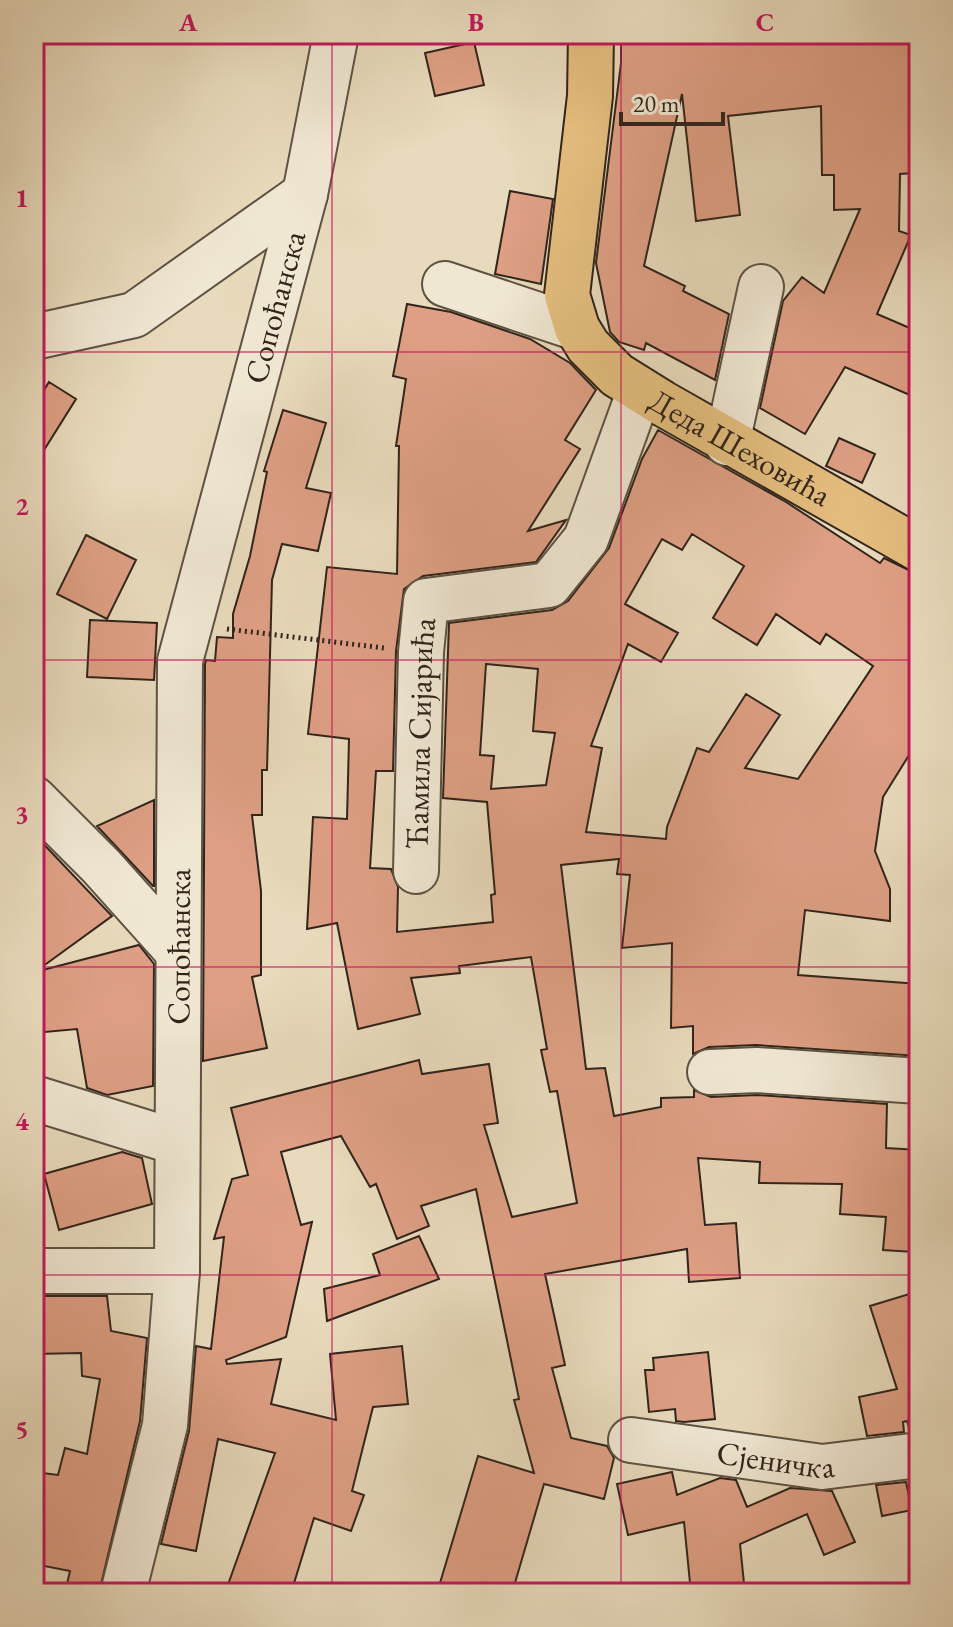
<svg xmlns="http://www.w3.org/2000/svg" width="953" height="1627" font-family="'EB Garamond',serif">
	<rect width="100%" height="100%" fill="#e8dabc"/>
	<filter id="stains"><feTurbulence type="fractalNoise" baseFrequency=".0025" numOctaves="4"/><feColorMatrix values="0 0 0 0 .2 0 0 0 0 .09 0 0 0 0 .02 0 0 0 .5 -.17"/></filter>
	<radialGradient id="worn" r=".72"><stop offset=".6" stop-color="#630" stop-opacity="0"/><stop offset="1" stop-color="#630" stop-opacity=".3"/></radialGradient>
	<path fill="#de9f84" stroke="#30241b" stroke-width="2" fill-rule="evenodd" d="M621 34H910L913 173 900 174 899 231 911 235 877 314 919 332V399L845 367 805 434 760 408 783 301 802 277 824 293 860 209 834 210V175H822L821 106 728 116 740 215 696 221 682 94 644 266 685 286 683 291 729 314 715 380 646 343 644 350 619 342 610 332 596 263 621 63Z
		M474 42 484 85 435 96 425 53Z
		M510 191 553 199 541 284 495 274Z
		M407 304 451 312 530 339 570 363 596 390 565 440 580 449 528 531 566 520 536 562 423 576 404 589 396 651 393 771H376L370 868 391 869 398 887 397 932 493 922 491 895 495 894 487 802 443 798 449 623 552 610 568 601 609 548 642 459 658 430 786 502 880 563 884 558 919 575V739L883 797 875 851 890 889V921L805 910 798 975 919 984V1056L756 1045 709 1047 693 1054V1026L671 1028 672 943 622 948 630 875 617 874 619 859 561 865 586 1069 605 1068 614 1116 661 1107V1098L694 1097V1090L711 1097 757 1095 887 1104 886 1148 919 1150 914 1252 883 1250 886 1217 840 1214 842 1184 759 1183 760 1162 698 1158 705 1225 736 1223 740 1278 689 1282 687 1249 545 1274 565 1365 552 1368 571 1438 607 1446 614 1458 604 1499 544 1484 512 1593H437L478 1456 534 1473 514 1400 519 1399 476 1189 421 1206 429 1226 397 1239 376 1184 370 1187 341 1136 281 1152 301 1225 312 1222 286 1337 226 1360 227 1364 281 1359 271 1404 336 1420 330 1354 402 1346 408 1404 373 1407 352 1491 364 1495 351 1531 314 1518 291 1593H225L275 1453 218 1439 196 1551 161 1544 189 1431 196 1346 211 1349 224 1237 214 1239 232 1179 248 1175 231 1108 419 1060 422 1074 489 1064 498 1123 484 1125 512 1217 577 1203 557 1091 550 1092 541 1050 547 1049 531 957 459 966 460 973 411 978 420 1014 358 1029 337 923 307 929 313 817 347 819 349 739 308 734 327 567 397 574 399 446H396L406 379 393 376ZM692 534 744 566 713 618 757 645 776 614 820 644 826 634 873 666 798 779 745 768 780 715 746 694 709 752 697 748 667 827 666 839 586 832 602 748 591 746 628 644 661 662 678 633 625 604 662 539 682 550ZM486 664 538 669 533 731 555 733 546 785 491 789 494 756 480 755Z
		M49 382 76 399 34 466V406Z
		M283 410 326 423 306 488 331 493 318 551 282 544 272 580 267 770H262V815H252L261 891V975L252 977 267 1048 203 1061 205 664 206 660 215 661 217 637 233 638V614L250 556 267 472 264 471Z
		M839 438 875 454 862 483 826 466Z
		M86 535 136 560 107 619 57 594Z
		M90 620 157 623 154 680 87 677Z
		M154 800V886H153L97 826Z
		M34 834 112 916 35 972 139 945 154 964 153 1086 107 1095 87 1088 77 1029 34 1033Z
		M122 1152 142 1158 152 1204 59 1230 44 1174Z
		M419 1236 439 1279 327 1321 324 1289 380 1275 373 1254Z
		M919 1291V1431H910L907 1421 903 1422 904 1432 867 1436 859 1397 897 1389 870 1306Z
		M34 1296H107L111 1331 147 1338 140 1421 99 1593H65L70 1571 34 1564V1472L58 1475 65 1448 87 1454 100 1379 82 1376 81 1353 34 1354Z
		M708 1352 715 1419 684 1422 676 1421 675 1409 649 1412 645 1370H654L653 1358Z
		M672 1472 677 1495 720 1478 736 1480 747 1507 790 1488 832 1491 855 1542 824 1555 807 1514 740 1544 745 1593H691L684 1522 628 1535 617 1484Z
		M906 1482 912 1510 882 1516 876 1485Z"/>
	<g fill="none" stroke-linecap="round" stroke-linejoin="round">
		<g stroke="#5e5243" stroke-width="48">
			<g id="minor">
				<path d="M445 284 577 328"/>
				<path d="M34 337 134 315 305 194"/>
				<path d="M727 443 761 287"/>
				<path d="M34 799 101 866 178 952"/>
				<path id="s1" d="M416 871 421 652 426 601 549 585 586 539 640 390"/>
				<path d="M710 1072 757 1070 919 1081"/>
				<path d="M34 1098 176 1142"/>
				<path d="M34 1271H177"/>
				<path id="s2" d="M631 1440 822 1467 919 1455"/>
				<path id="s3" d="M123 1593 165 1425 177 1271 180 661 305 194 336 34"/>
			</g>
		</g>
		<g stroke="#30241b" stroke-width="48">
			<g id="major">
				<path id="s4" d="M591 34 590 96 567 295 577 328 588 346 617 375 662 403 919 549"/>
			</g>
		</g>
		<path stroke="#30241b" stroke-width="5" stroke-dasharray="2 4" stroke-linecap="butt" d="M916 311 919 272
			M227 629 384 648"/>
		<use href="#minor" stroke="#f0e7d3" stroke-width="44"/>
		<use href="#major" stroke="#e4bd7e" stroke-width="44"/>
	</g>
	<path fill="none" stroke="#c2185b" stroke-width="2" stroke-opacity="0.55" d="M332 34V1593M621 34V1593M34 352H919M34 660H919M34 967H919M34 1275H919"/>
	<g text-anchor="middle" stroke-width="6" stroke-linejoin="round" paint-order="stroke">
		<g font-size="32" fill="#30241b" stroke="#f0e7d3">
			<text dy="11" stroke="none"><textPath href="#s3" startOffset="1304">Сопоћанска</textPath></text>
			<text dy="11" stroke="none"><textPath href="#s4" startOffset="502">Деда Шеховића</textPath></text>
			<text dy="11" stroke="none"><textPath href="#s1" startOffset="138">Ћамила Сијарића</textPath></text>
			<text dy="11" stroke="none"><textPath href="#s3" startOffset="652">Сопоћанска</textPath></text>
			<text dy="11" stroke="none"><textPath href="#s2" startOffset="146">Сјеничка</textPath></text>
		</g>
	</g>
	<rect width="953" height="1627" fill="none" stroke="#e8dabc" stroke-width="88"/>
	<path d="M621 112v12h102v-12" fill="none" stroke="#30241b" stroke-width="4"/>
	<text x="633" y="112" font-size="24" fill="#30241b" stroke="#f0e7d3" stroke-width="6" paint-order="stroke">20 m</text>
	<rect x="44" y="44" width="865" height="1539" fill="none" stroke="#c2185b" stroke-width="3"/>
	<g font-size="26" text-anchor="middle" font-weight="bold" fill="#c2185b">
		<text x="188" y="31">A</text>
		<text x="476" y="31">B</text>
		<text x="765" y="31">C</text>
		<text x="22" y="207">1</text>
		<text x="22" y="515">2</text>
		<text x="22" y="823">3</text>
		<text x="22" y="1130">4</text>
		<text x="22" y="1438">5</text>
	</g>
	<rect width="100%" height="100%" filter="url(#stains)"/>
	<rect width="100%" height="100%" fill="url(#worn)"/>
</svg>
